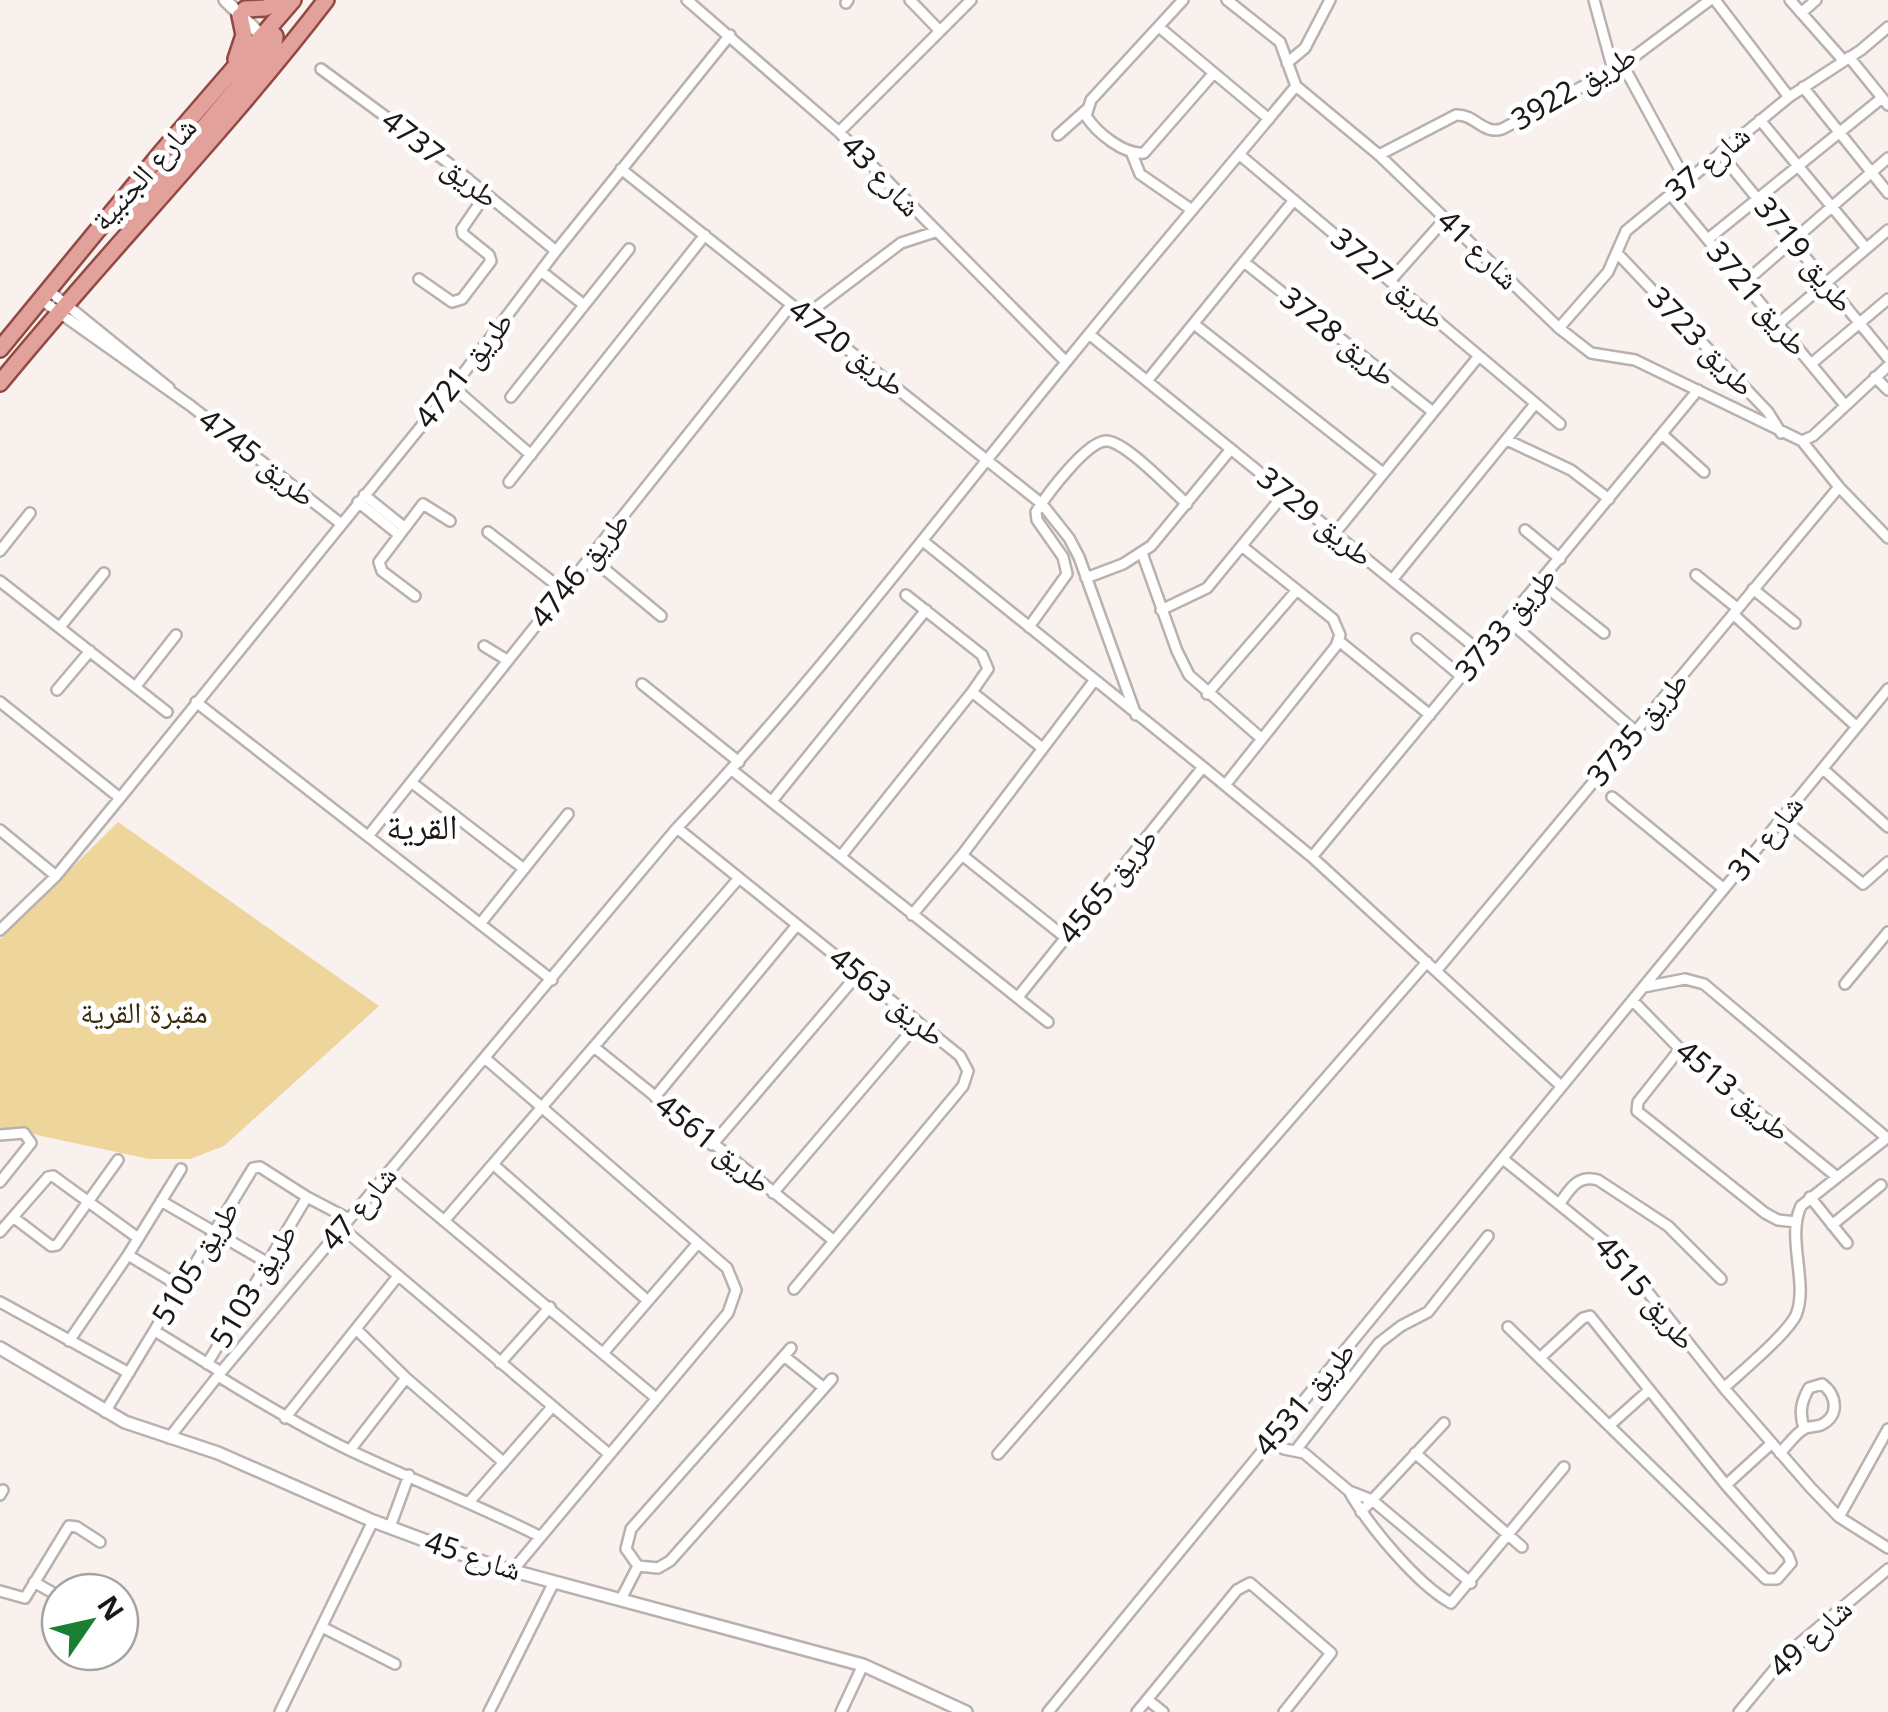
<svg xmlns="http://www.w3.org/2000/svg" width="1888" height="1712" font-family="'Noto Sans','Noto Naskh Arabic',sans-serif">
	<rect width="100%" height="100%" fill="#f9f1ee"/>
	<path fill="#edd59c" d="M118 822 379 1006 224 1146 190 1159H149L37 1135 20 1128 0 1129V939Z"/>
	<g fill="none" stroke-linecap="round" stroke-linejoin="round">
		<g stroke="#b9b1ae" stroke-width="14">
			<path id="minor" d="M687 0 839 132 1066 362
				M910 0 940 31
				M1183 0 1091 100 1086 116C1097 133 1124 155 1144 153L1213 74
				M1227 0 1280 42 1296 86 1379 155 1559 328 1591 353 1635 360 1802 441 1813 436 1888 366
				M1594 0 1613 70
				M1715 0 1789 97
				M1790 0 1843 60
				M846 3 848 0
				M1801 13 1816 0
				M1159 27 1269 119
				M1849 57 1888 105
				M1287 63 1305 48 1330 0
				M1623 65 1686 181
				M321 69 447 162 556 251
				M1803 87 1888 193
				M1760 120 1866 248
				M839 132 971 0
				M1058 135 1086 110
				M1720 153 1888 358
				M1132 154 1140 174 1192 210
				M1240 155 1560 424
				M1379 155 1456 115C1475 114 1483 135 1502 129L1623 65 1710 0
				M621 169 1042 504 1069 538 1079 557 1136 715
				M1670 194 1844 404
				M1708 239 1882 98
				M1617 253 1768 412 1781 433
				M1244 262 1433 412
				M541 271 584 305
				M419 279 452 302 462 299 491 261 489 255 463 234 462 229 486 194
				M1390 281 1445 219
				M1744 283 1888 158
				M47 289 169 388
				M40 299 191 406 340 523
				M805 316 901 243 935 232
				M1194 324 1383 473
				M1778 324 1888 230
				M1559 328 1608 272 1626 231 1789 97 1861 50 1888 27
				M1089 334 1482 653
				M1811 364 1888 299
				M1875 377 1888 390
				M1147 381 1294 200
				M453 387 531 455
				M511 397 629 249
				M1663 435 1704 472
				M1507 440 1571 470 1609 499
				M1802 441 1839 487 1888 538
				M509 482 705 235
				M364 495 404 527
				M358 502 398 534
				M1525 530 1560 559
				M488 532 563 590
				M1335 533 1479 356
				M923 541 1203 767
				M0 551 30 513
				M1142 553 1177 651 1189 675 1262 739
				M590 557 661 616
				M1696 575 1737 608
				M1086 578 1123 564 1151 546 1231 449
				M1392 580 1535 404
				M0 581 167 712
				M1541 583 1604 633
				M1753 589 1795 623
				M906 595 982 655 988 669 972 692 1041 747
				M415 596 382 571 379 562 423 504 450 521
				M1161 610 1207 588 1285 493
				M1733 614 1857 727
				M1509 621 1636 732
				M60 627 104 573
				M1029 627 1067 574 1063 557 1037 520 1036 512C1046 496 1088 439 1107 441 1126 442 1171 490 1187 504
				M1417 639 1462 677
				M1339 641 1430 715
				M484 646 507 660
				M642 684 739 762
				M136 686 176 635
				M57 690 90 651
				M1207 694 1297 590
				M0 702 120 798
				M196 702 552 980
				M1823 769 1888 827
				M732 770 1048 1022
				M411 782 524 869
				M1226 784 1336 646 1340 635 1333 619 1243 547
				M1612 797 1724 889
				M772 801 926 610
				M1782 818 1863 884 1888 862
				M677 828 960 1056 968 1071 963 1086 794 1289
				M0 830 56 876
				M369 835 791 305
				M962 855 1066 938
				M841 856 972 692
				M1312 857 1698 390
				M912 915 962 855 1094 681
				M480 924 568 814
				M0 930 56 876 120 798 453 387 556 251 730 35
				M1436 971 1839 487
				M1845 984 1888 932
				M1644 987 1685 979 1704 984 1887 1138
				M1018 997 1203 767 1312 857 1561 1086
				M1633 1001 1680 1049 1837 1177
				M594 1047 833 1240
				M1680 1049 1638 1102 1637 1111 1765 1213 1778 1220 1796 1222
				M486 1059 727 1268 736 1290 728 1313 513 1570
				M655 1097 797 925
				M0 1135 24 1133 31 1143 0 1182
				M712 1145 858 974
				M1503 1159 1612 1247 1724 1388 1811 1488 1839 1517 1888 1548
				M494 1165 648 1301
				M388 1174 656 1398
				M773 1193 918 1023
				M1810 1197 1847 1243
				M161 1201 268 1263
				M1560 1203C1570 1189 1578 1174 1598 1180L1668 1226 1721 1279
				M13 1217 51 1246 57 1245 118 1160
				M444 1221 739 878
				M1832 1225 1881 1185
				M342 1228 609 1454
				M0 1232 48 1177 53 1176 138 1238
				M128 1255 181 1169
				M0 1302 129 1373
				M1508 1327 1766 1579H1777L1791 1563 1788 1555 1726 1485 1590 1316 1583 1318 1541 1357
				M356 1329 406 1378
				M155 1331 221 1372
				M69 1341 128 1255 181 1287
				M791 1348 631 1529 626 1549 638 1566 658 1568 670 1561 832 1379
				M604 1352 698 1243
				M784 1356 824 1388
				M500 1363 550 1307
				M207 1364 307 1197 349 1219
				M218 1376C260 1402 302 1427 347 1449 410 1479 476 1504 539 1536
				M1724 1388C1741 1372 1787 1334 1796 1315 1809 1284 1786 1238 1801 1206L1888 1137
				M105 1412 253 1168 260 1167 307 1197
				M285 1418 398 1276
				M1610 1425 1648 1391
				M169 1438 221 1372 677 828C816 681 938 518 1067 361 1142 268 1220 178 1296 86
				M1271 1440 1284 1449 1304 1453 1349 1491 1372 1500 1471 1583
				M350 1450 406 1378 502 1461
				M1296 1450 1379 1343 1401 1326 1428 1312 1488 1236
				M1415 1453 1522 1547
				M1780 1453C1787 1446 1796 1433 1804 1429 1809 1426 1816 1427 1821 1425 1840 1416 1837 1395 1822 1384L1809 1388C1801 1402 1799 1413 1804 1428
				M998 1454 1427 962
				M1726 1485 1772 1443
				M1349 1491C1368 1525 1417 1584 1451 1603L1564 1467
				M0 1495 3 1490
				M470 1501 552 1407
				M1361 1512 1444 1423
				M1839 1517 1888 1429
				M390 1527 409 1475
				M34 1582 60 1597
				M0 1591 25 1598 69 1526 77 1527 100 1542
				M621 1599 638 1566
				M322 1627 395 1664
				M1148 1700 1163 1712
				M280 1712 373 1521
				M489 1712 554 1582
				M841 1712 863 1665
				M1048 1712 1888 689
				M1137 1712 1237 1590 1250 1583 1331 1653 1284 1712
				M1739 1712 1788 1653 1888 1569"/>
		</g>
		<g stroke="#b9b1ae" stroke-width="16">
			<path id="tertiary" d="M225 0 265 39
				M0 1348 125 1422 218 1453 373 1521 491 1565 863 1665 966 1712"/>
		</g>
		<g stroke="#914943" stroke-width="20">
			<path id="primary" d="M245 9 265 8 283 0
				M236 59 244 35 240 16
				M128 224 145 197 274 44 275 36 268 29
				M0 349 160 154 293 0
				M0 383C106 253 224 133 326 0"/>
		</g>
		<use href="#minor" stroke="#fff" stroke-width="9"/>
		<use href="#tertiary" stroke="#fff" stroke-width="11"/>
		<use href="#primary" stroke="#e3a19c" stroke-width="15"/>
	</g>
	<g text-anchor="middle" stroke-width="10" stroke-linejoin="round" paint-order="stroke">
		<g font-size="30" fill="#1b1817" stroke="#fff">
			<text transform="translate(1574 88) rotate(-30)" y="10">طريق 3922</text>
			<text transform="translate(440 159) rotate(38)" y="10">طريق 4737</text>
			<text transform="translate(1708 163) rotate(-40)" y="10">شارع 37</text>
			<text transform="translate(144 174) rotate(-48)" y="10">شارع الجنبية</text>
			<text transform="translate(881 176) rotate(46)" y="10">شارع 43</text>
			<text transform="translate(1478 250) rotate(44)" y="10">شارع 41</text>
			<text transform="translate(1804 255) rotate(51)" y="10">طريق 3719</text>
			<text transform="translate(1388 279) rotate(40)" y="10">طريق 3727</text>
			<text transform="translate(1757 299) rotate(50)" y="10">طريق 3721</text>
			<text transform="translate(1338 337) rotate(39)" y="10">طريق 3728</text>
			<text transform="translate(1701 342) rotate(46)" y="10">طريق 3723</text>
			<text transform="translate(847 348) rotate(38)" y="10">طريق 4720</text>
			<text transform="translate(464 370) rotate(-52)" y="10">طريق 4721</text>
			<text transform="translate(257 458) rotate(38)" y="10">طريق 4745</text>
			<text transform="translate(1315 517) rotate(39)" y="10">طريق 3729</text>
			<text transform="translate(580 570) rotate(-51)" y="10">طريق 4746</text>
			<text transform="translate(1506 624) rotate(-50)" y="10">طريق 3733</text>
			<text transform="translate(1638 729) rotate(-50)" y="10">طريق 3735</text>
			<text transform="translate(1766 838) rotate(-51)" y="10">شارع 31</text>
			<text transform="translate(1108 886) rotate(-51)" y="10">طريق 4565</text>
			<text transform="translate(887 997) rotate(39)" y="10">طريق 4563</text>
			<text transform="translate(1733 1091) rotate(40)" y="10">طريق 4513</text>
			<text transform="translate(713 1144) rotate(39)" y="10">طريق 4561</text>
			<text transform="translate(359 1208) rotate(-50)" y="10">شارع 47</text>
			<text transform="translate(196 1263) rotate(-59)" y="10">طريق 5105</text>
			<text transform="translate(254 1286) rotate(-59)" y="10">طريق 5103</text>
			<text transform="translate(1645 1293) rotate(50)" y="10">طريق 4515</text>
			<text transform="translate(1305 1399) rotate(-50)" y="10">طريق 4531</text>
			<text transform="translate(473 1556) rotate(18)" y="10">شارع 45</text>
			<text transform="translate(1811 1638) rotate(-43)" y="10">شارع 49</text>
		</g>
		<g font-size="30" fill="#392c0b" stroke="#fff">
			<text x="144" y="1023">مقبرة القرية</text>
		</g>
		<g font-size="35" fill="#1b1817" stroke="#fff">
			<text x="422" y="839">القرية</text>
		</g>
	</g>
	<g transform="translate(90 1622) rotate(56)"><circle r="48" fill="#ffffff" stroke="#a4a3a2" stroke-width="2.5"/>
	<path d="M0-8L18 38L0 25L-18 38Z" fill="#197f32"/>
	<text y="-15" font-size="28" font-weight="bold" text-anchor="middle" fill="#1b1817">N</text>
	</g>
</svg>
